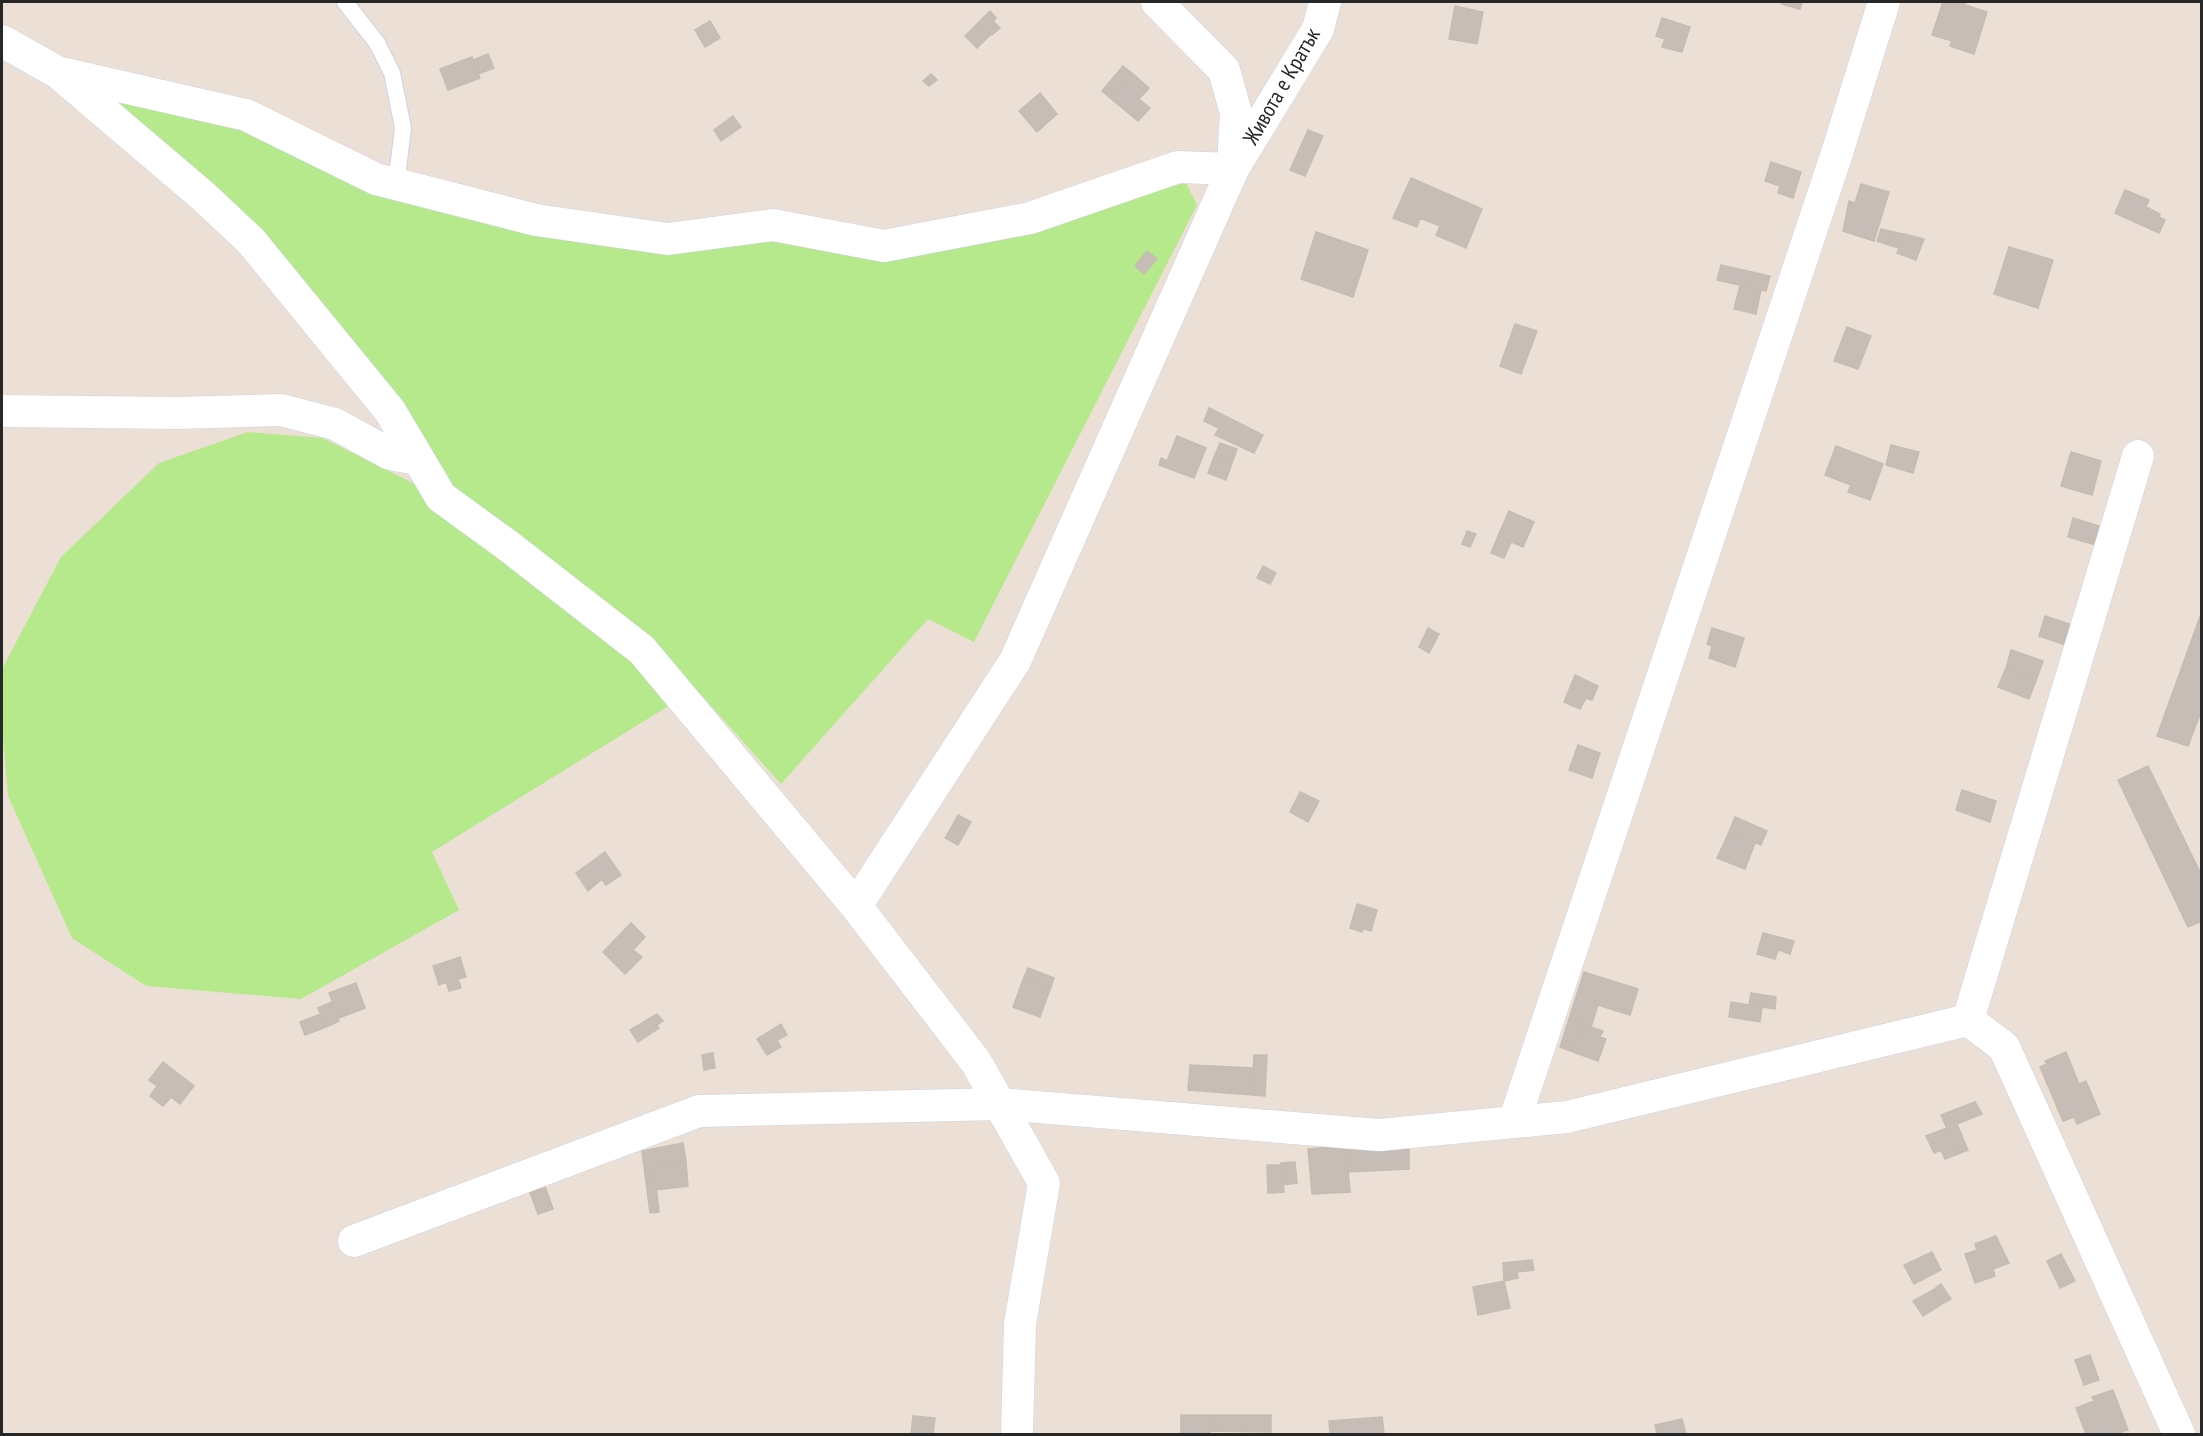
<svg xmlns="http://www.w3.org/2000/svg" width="2203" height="1436" font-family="'PT Sans Narrow',sans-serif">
	<rect width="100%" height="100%" fill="#ece0d6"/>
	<path fill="#b5e98b" d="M57 72 246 115 376 179 668 239 773 225 884 246 1178 167 1197 205 974 642 928 619 781 784 696 689 432 852 459 910 301 999 146 986 72 938 8 796 2 725V669L61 557 159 463 248 432 322 438 439 496 251 241Z"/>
	<path fill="#c6bdb6" stroke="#c7bcb0" stroke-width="1.5" d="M1781 2H1802L1800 9 1781 4Z
		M1943 2H1965V5L1987 12 1974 54 1950 46 1952 41 1932 35Z
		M1455 6 1483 12 1477 44 1449 39Z
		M990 11 996 18 993 21 1000 28 992 35 977 24Z
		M1662 18 1690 27 1682 52 1662 47 1665 39 1656 36Z
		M710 21 720 38 705 47 695 30Z
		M977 24 991 34 977 48 965 36Z
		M488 54 494 68 478 74 473 60Z
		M472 57 480 78 448 90 440 69Z
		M1123 66 1132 73 1110 98 1102 91Z
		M1132 73 1149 88 1139 99 1150 108 1138 121 1110 98Z
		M931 74 937 80 929 86 923 81Z
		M1040 93 1057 114 1037 132 1019 111Z
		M733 116 741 127 721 141 714 130Z
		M1308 130 1323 136 1305 176 1290 170Z
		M1771 162 1801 172 1793 198 1778 193 1780 186 1765 181Z
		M1411 178 1482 209 1466 248 1436 235 1440 226 1420 218 1417 227 1393 218Z
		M1861 184 1889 192 1874 241 1843 231 1849 201 1855 203Z
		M2125 190 2149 200 2146 207 2160 214 2159 217 2165 220 2159 233 2115 213Z
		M1881 229 1894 232 1892 246 1877 241Z
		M1316 232 1368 250 1353 297 1301 279Z
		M1894 232 1904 234 1899 248 1892 246Z
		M1904 234 1924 239 1916 260 1897 253Z
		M2009 247 2053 260 2038 308 1994 294Z
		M1147 251 1157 259 1144 274 1135 266Z
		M1721 265 1770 276 1766 291 1717 280Z
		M1740 286 1761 290 1756 314 1734 309Z
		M1515 324 1537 331 1521 374 1500 366Z
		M1847 327 1871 336 1858 369 1834 361Z
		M1209 408 1263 435 1254 453 1215 435 1219 428 1204 421Z
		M1177 436 1206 448 1194 478 1159 465 1161 458 1167 461Z
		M1220 443 1237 449 1232 463 1214 457Z
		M1891 445 1919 452 1913 473 1886 465Z
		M1836 446 1883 464 1870 500 1848 492 1851 485 1825 475Z
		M2071 452 2101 461 2092 495 2061 486Z
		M1214 457 1232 463 1226 480 1208 473Z
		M1509 511 1534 522 1523 547 1498 536Z
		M2073 518 2102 527 2096 545 2068 537Z
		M1467 531 1476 534 1470 547 1462 544Z
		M1498 536 1511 542 1504 558 1491 553Z
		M1263 566 1276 573 1270 584 1257 578Z
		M2202 611V639L2193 636Z
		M2045 616 2075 626 2069 646 2039 636Z
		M1428 628 1439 634 1429 653 1419 647Z
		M1712 628 1744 638 1735 667 1709 658 1712 646 1707 644Z
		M2193 636 2202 639V709L2188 746 2157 736Z
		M2011 650 2043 661 2037 678 2006 668Z
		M2006 668 2037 678 2029 699 1998 687Z
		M1575 675 1598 686 1592 700 1586 698 1580 709 1564 702Z
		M1578 745 1600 753 1592 778 1569 770Z
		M2148 766 2202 876V921L2188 927 2118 780Z
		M1962 790 1996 801 1990 822 1956 810Z
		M1300 792 1319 801 1308 822 1290 812Z
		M958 815 971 822 963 836 951 828Z
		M1735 817 1767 831 1761 845 1729 832Z
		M951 828 963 836 958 845 945 838Z
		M1729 832 1755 843 1745 869 1717 858Z
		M605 852 621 875 606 885 602 879 588 891 576 873Z
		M1357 904 1377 910 1371 931 1363 928 1362 932 1350 928Z
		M631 923 645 937 633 950 642 957 625 974 603 952Z
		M1763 933 1794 941 1790 954 1778 950 1775 959 1757 954Z
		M460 957 466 977 458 979 452 960Z
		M452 960 461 988 449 991 446 982 439 985 433 966Z
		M1028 968 1054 978 1051 987 1024 977Z
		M1584 972 1638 989 1630 1015 1598 1005 1591 1027 1569 1019Z
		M1024 977 1051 987 1040 1017 1013 1007Z
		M356 983 365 1008 339 1018 329 993Z
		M1751 993 1776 997 1775 1009 1749 1005Z
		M332 1002 339 1021 326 1027 318 1008Z
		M1731 1002 1762 1007 1760 1022 1729 1017Z
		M321 1014 326 1027 305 1035 300 1022Z
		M657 1014 663 1021 657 1025 659 1028 638 1042 630 1030Z
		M1569 1019 1582 1024 1573 1052 1560 1047Z
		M781 1024 787 1035 777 1040 781 1047 767 1055 757 1039Z
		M1582 1024 1603 1031 1600 1037 1606 1039 1598 1061 1573 1052Z
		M2066 1052 2079 1084 2086 1081 2100 1114 2077 1124 2074 1117 2063 1121 2040 1067 2047 1064 2045 1061Z
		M713 1053 715 1068 704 1070 702 1055Z
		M1254 1055H1267L1265 1096 1252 1095Z
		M163 1062 194 1086 180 1104 171 1097 163 1106 150 1096 157 1086 149 1080Z
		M1190 1065 1254 1068 1252 1095 1188 1090Z
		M1975 1102 1982 1114 1957 1124 1968 1150 1958 1154 1941 1115Z
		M1947 1128 1958 1154 1945 1159 1941 1150 1934 1153 1926 1136Z
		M1409 1142V1169L1348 1172 1346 1146Z
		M683 1143 686 1161 654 1166 659 1212 650 1213 642 1151Z
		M1346 1146 1350 1192 1312 1194 1308 1149Z
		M686 1161 688 1186 656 1190 654 1166Z
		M1295 1162 1297 1183 1283 1185 1281 1163Z
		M1267 1165H1281L1284 1192 1268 1193Z
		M542 1179 546 1189 531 1195 527 1185Z
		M546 1189 553 1209 538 1214 531 1195Z
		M1996 1236 2009 1263 1993 1269 1995 1276 1975 1283 1965 1254 1977 1250 1975 1244Z
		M1932 1252 1941 1270 1914 1284 1904 1265Z
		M2061 1254 2075 1281 2060 1288 2047 1261Z
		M1532 1260 1534 1270 1517 1272 1518 1278 1504 1281 1503 1263Z
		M1504 1281 1510 1308 1478 1315 1473 1287Z
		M1941 1284 1951 1299 1942 1304 1933 1290Z
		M1933 1290 1942 1304 1923 1316 1913 1301Z
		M2090 1355 2099 1380 2084 1385 2075 1360Z
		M2113 1390 2128 1430 2115 1434H2086L2076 1408 2094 1401 2092 1397Z
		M1181 1415H1210V1434H1181Z
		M1210 1415H1271V1432L1210 1431Z
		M913 1416 935 1418 933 1434H911Z
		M1382 1417 1384 1433 1330 1434 1329 1421Z
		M1682 1419 1686 1434H1657L1655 1425Z"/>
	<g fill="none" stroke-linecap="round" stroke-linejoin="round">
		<g stroke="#cbd2e2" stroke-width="18">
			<path id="lane" d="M345 2 377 43 392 73 403 128 396 185"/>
		</g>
		<g stroke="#cbd2e2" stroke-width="33">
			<path id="street" d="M1157 2 1224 70 1236 113 1233 165
				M2 41 57 72 246 115 376 179 536 220 668 239 773 225 884 246 1030 218 1178 167 1233 169
				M62 76 203 196 251 241 390 411 441 497 507 545 642 650 856 906
				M2 411 177 413 281 410 335 424 390 454 418 459
				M1968 1020 2138 456
				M1514 1122 1837 153 1884 2
				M354 1241 699 1111 1000 1104 1379 1135 1567 1117 1968 1020 2004 1047 2179 1434
				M1017 1434 1020 1324 1044 1183 976 1062 856 906 1015 661 1233 169 1318 29 1325 2"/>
		</g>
		<use href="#lane" stroke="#fff" stroke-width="16"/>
		<use href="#street" stroke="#fff" stroke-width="32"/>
	</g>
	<g text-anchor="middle" stroke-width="5" stroke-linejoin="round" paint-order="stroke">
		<g font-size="22" fill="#272727" stroke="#fff">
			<text transform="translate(1281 86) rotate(-60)" y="8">Живота е Кратък</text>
		</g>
	</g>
	<rect width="2203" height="1436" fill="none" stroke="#272727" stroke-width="6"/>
</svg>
